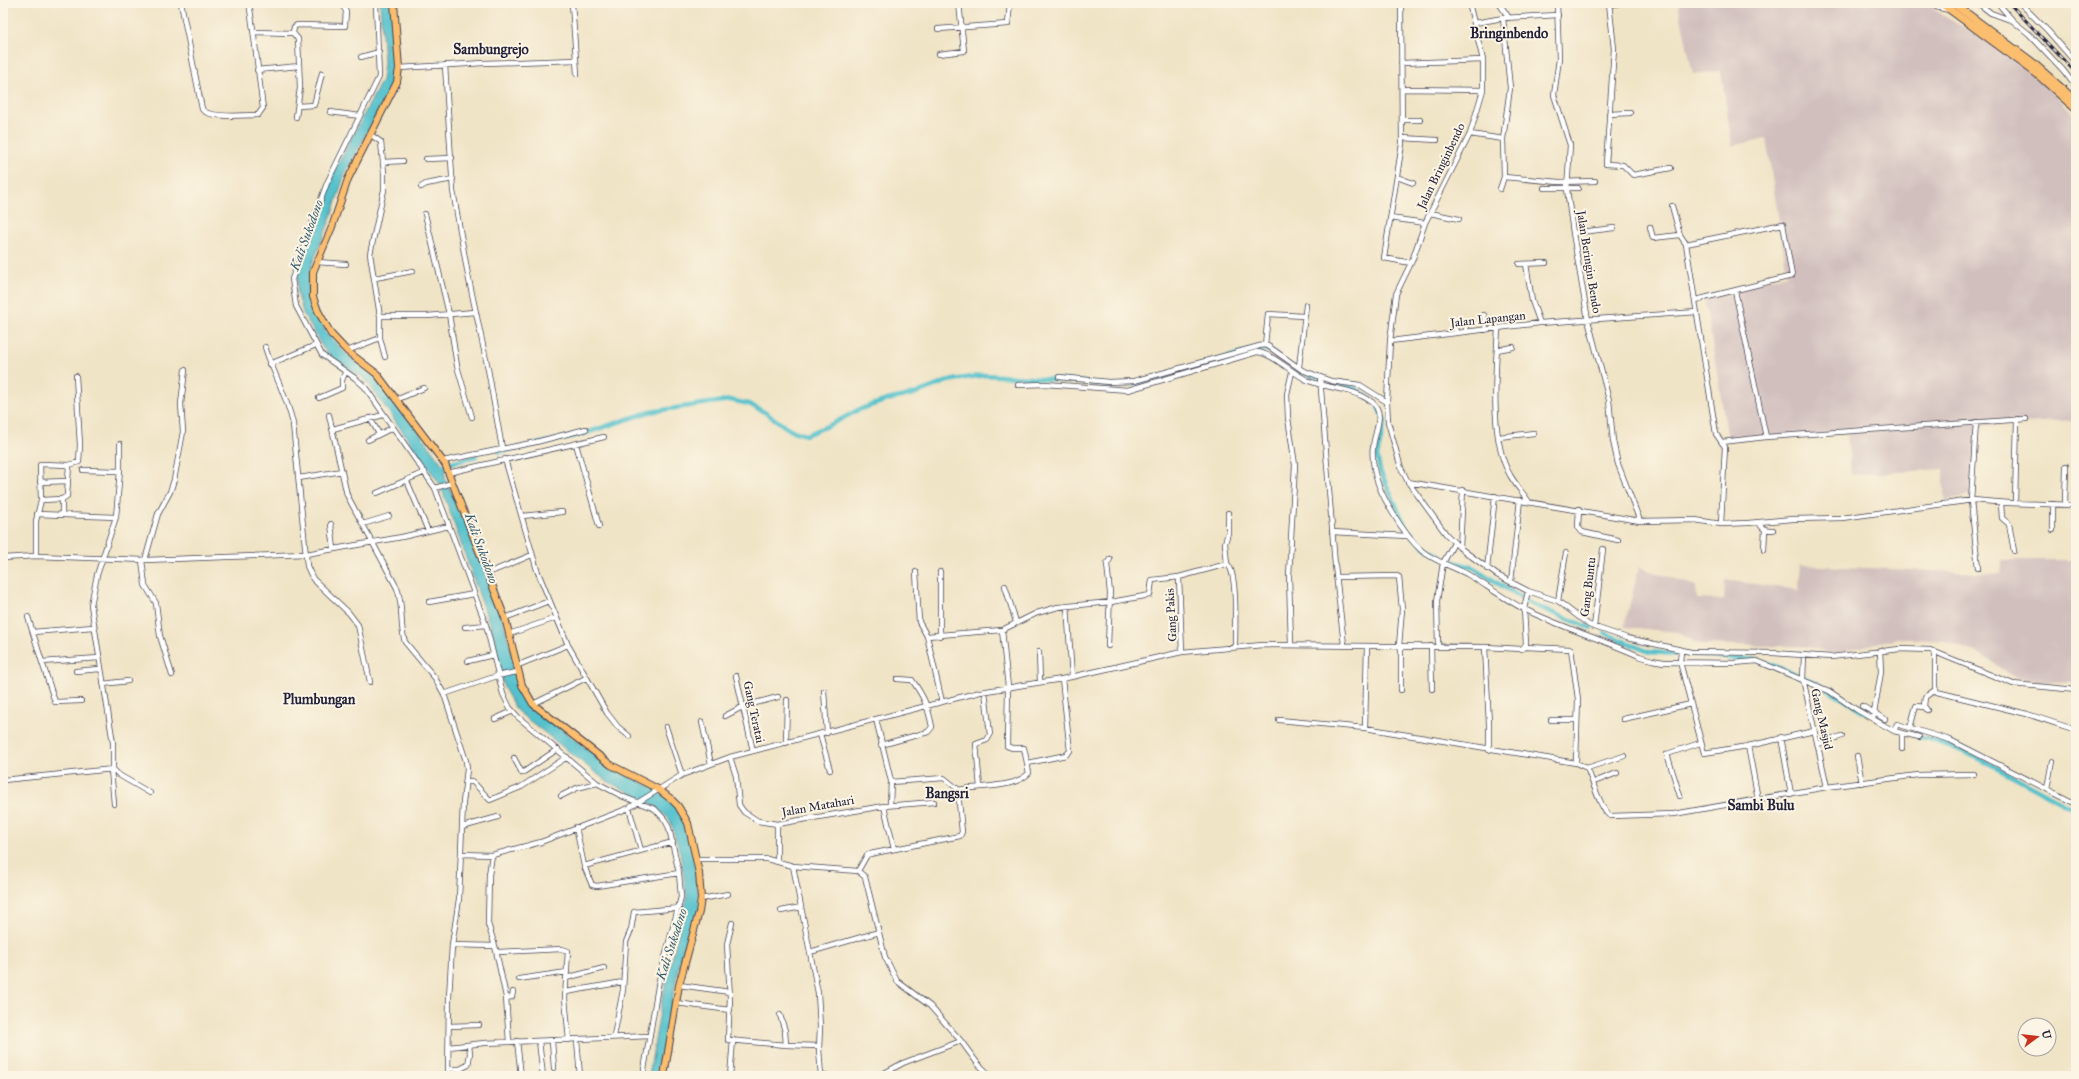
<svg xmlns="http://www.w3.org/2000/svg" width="2079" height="1079" font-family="'IM FELL Great Primer',serif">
	<rect width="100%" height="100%" fill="#fcf5e5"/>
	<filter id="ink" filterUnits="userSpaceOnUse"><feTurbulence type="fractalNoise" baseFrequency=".025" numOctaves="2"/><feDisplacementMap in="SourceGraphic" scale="8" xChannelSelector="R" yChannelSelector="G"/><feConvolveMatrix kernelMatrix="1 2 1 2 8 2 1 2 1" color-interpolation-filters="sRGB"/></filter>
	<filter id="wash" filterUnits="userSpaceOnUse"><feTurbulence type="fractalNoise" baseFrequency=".012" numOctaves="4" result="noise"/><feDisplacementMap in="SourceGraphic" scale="16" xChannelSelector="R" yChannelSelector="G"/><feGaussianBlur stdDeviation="0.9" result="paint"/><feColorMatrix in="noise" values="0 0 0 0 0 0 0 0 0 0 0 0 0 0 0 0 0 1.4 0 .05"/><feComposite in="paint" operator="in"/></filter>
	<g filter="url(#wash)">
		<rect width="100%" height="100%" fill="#f0e4c6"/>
		<path fill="#d1bfbd" d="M1678 3H1927L1940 14 1999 47 2057 96 2076 117V420L1977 426 1972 495 1944 500V469L1851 475 1847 434 1728 440 1704 295 1787 275 1766 138 1732 146 1721 71 1693 74Z
			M2002 560H2076V682H2036L2013 676 1980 654 1944 641 1896 638 1834 654 1809 647 1698 644 1677 632 1624 627 1639 567 1696 586 1697 599 1724 600 1725 580 1799 590 1800 565 2001 574Z"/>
		<path fill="#54c1cc" stroke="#3b7284" d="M380 3H392L397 73 394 82 345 174 329 223 312 264 309 277V289L318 315 326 332 345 353 380 378 445 468V479L464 517 501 611 519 683 531 706 615 770 652 787 672 801 687 827 697 873 695 913 680 959 658 1076H649L662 999 687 898 680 853 670 820 654 805 605 780 517 711 504 688 494 637 440 484 365 379 331 357 323 348 303 313 297 292 298 271 326 193 336 168 382 80 384 63Z"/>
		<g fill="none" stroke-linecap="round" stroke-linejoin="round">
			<path stroke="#54c1cc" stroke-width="4.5" d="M1297 369 1304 374 1318 378
				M1338 383 1355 388 1369 398
				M1378 407 1385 421 1377 456 1380 471 1407 529 1422 544 1445 559 1474 568 1531 604 1591 628
				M499 452 580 435 649 412 730 400 749 404 766 413 790 430 806 435 834 423 858 410 887 400 914 394 948 381 965 378 986 375 1084 382 1109 386 1142 383 1253 350 1263 349 1277 354
				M443 466 476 456
				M1605 633 1649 652 1756 660
				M1765 662C1802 676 1832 689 1865 712
				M1917 736C1969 748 2028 785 2076 810"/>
			<path stroke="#54c1cc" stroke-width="8" d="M691 920 696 909 695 887"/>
		</g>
	</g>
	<g filter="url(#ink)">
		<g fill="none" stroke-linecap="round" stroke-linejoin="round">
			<g stroke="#413f50" stroke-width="6">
				<path id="minor" d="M181 3 202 109C208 119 246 115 258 115L263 108C258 73 255 38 249 3
					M376 3 379 77 327 183 292 279 296 306 322 355 355 378 365 387 435 488 486 625 503 694 510 708 518 717 597 783 624 797 655 809 665 820 669 828 679 873 681 897 659 980 643 1076
					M572 3 577 74
					M1401 3 1402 144 1384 258 1411 263
					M1469 3 1483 60V90L1470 134 1425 223 1412 261 1396 294 1390 341 1387 402 1388 422 1401 468 1408 482 1446 534 1460 548 1497 575 1528 591 1558 601 1589 625 1627 638 1691 652 1773 653 1831 657 1900 649 1930 650 2013 684 2076 690
					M1499 3 1509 18
					M1557 3 1559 59 1554 95 1570 145 1567 189 1573 233 1588 320 1609 400 1613 441 1618 464 1640 521
					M1609 3 1614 49 1606 164 1623 165 1633 175 1671 168
					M1930 3 1936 7 1949 10
					M1978 3 1991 13 2013 21
					M1998 3 2013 21 2029 34 2063 70 2076 87
					M2020 3 2048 31 2076 63
					M1609 5 1620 3
					M1475 23 1503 18 1558 15
					M938 29 1008 24 1010 3
					M254 32 293 33 298 39 300 88 296 117
					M293 33 294 27 297 25 345 26 346 11 341 3
					M939 54 964 51 959 3
					M361 57 379 52
					M1401 63 1483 60
					M445 65 453 191 468 275 488 369 502 448
					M399 68 484 63 576 60
					M257 70 299 66
					M1403 89 1483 90
					M298 106 314 105 322 73
					M330 112 360 116
					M1609 114 1630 113
					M1403 120H1420
					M1470 134 1503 139
					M371 135 381 142 384 173V190L370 254 380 316V338L385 357
					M1402 138 1437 140
					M426 159 452 158
					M383 162 403 161
					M1397 177 1413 183
					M1504 177 1559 182 1595 181
					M421 187 426 184 453 179
					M1544 188H1578
					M1500 189 1504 177 1503 139 1510 88 1503 18
					M1672 206 1680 235
					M1430 213 1459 219
					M425 214 449 314 457 366 472 417
					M1390 218 1425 223
					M1650 227 1653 238 1680 235 1686 244 1716 434 1725 447 1721 524
					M1573 233 1614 228
					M1686 244 1783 224 1792 276 1696 300
					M316 262 346 264
					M1519 264 1546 263
					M1526 264 1532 301 1540 323
					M375 278 413 271
					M1735 291 1766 437 2026 419
					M1484 315 1486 330
					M380 316H427L475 312
					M1466 325V332
					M1455 327 1456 333
					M1498 328C1496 368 1489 440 1510 475 1515 484 1523 493 1529 502
					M1390 341 1540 323 1697 312
					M1265 345 1268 314 1304 316
					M265 347C273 373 287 396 293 424L307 566 313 579 349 613 358 625 370 682
					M1497 350 1513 347
					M347 351 380 338
					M270 364 316 345
					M1299 367 1306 305
					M1059 377 1109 382 1134 381 1263 345 1268 346 1302 370 1331 381 1360 385 1387 402
					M1320 377 1335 565 1344 645
					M1018 385 1045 384 1128 390 1257 352C1272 353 1293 374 1309 381 1329 389 1354 388 1372 402 1386 413 1374 433 1373 447 1372 454 1373 462 1374 468 1377 492 1404 535 1422 551 1436 562 1452 566 1467 574 1486 585 1504 599 1524 609 1561 627 1601 639 1639 656L1652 660 1664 662 1734 663 1757 661 1829 691 1857 710 1894 731 1919 737
					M319 398 342 388V380L345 373
					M396 400 424 388
					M329 415 347 495 397 588C404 607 399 624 405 642L435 678 444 694 466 761 467 769 463 803 459 899 452 945 449 998 448 1076
					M370 418 379 434
					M1976 422 1971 501 1978 568
					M333 429 383 415
					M1499 437 1534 433
					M368 440 392 428
					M1722 442 1766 437
					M120 444V471L116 517 97 575 91 605 113 743V769L119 775 150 793
					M576 444 599 526
					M505 459 537 570 568 645 607 713 618 727 629 736
					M443 461 536 442 586 429
					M83 470 120 471
					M448 473 604 437
					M299 478 342 471
					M407 481 428 531
					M40 482 68 481
					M1408 482 1640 521 1695 520 1721 524 1748 523 1793 519 1842 518 1973 500 2008 503 2076 505
					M435 488 452 483
					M377 493 425 472
					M41 500 62 499
					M2001 503 2002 518 2009 524 2014 551
					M2015 503 2017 419
					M2065 504 2066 466
					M1579 509 1578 527 1582 532 1618 540
					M62 513V499L67 496 69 465
					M1228 513V533L1225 543 1227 564C1238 570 1235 632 1235 646
					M37 514 116 517
					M522 516 562 512
					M1759 522C1762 530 1766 530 1773 530
					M331 524 334 549
					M363 524 389 516
					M2053 530V504
					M1332 532 1407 536
					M1460 548 1463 490
					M1764 550 1765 529
					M36 556V521L41 500 40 465 42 464 69 465 79 462 80 445 76 376
					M3 558 36 556 145 560 306 554 402 537 449 526
					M142 560 145 585 156 603 160 636 172 675
					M145 560 158 514 170 492 174 480 183 432 181 404 185 370
					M1487 569 1495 496
					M916 572 919 622 927 636
					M488 573 532 555
					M1179 577 1182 652
					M1336 577 1397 576 1399 577 1402 609 1399 646
					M1511 582 1520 500
					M1005 586 1016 622
					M1558 601 1566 553
					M429 602 474 594
					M1067 606 1072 677
					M28 617 42 662
					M505 618 549 601
					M465 627 486 625
					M1594 627 1603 549
					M33 632 93 627
					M509 634 556 618
					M940 636V572
					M1291 645 1289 576 1295 465 1288 418 1287 394 1292 372
					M1108 646 1110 593 1107 564 1110 559
					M1401 646V690
					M1431 646 1432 689
					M1438 646 1437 601 1443 563 1454 543
					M1485 647 1489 724V750
					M1525 647 1571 649 1578 699 1576 763
					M1681 651 1680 662 1704 753 1748 746 1814 731
					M1039 652 1040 682
					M1935 652V687L1937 692 2027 714 2076 730
					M1804 655 1803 679 1827 787
					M468 661 493 655
					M516 666 568 645
					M76 671 100 669
					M736 676 753 751
					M103 684 128 681
					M824 691 827 733
					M444 694 497 676 517 672
					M81 701 55 702 42 662 99 658
					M942 702 927 636 1002 630 1037 613 1058 607 1111 602 1150 595 1152 580 1179 577 1227 564
					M533 704 586 678
					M1862 706 1885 719
					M1927 710 1924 706 1925 697 1935 690
					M725 716 744 706 778 697
					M495 719 513 711
					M876 719 891 781 890 805
					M1623 719 1691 704
					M1873 719 1881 672 1880 650
					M1279 720 1365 728 1576 763 1587 768C1592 779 1601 811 1610 816L1674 814 1827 787 1918 775 1974 774
					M1551 720H1576
					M702 722 711 764
					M666 727 682 775
					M1365 728 1367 646
					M1910 728 1916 706 1924 707
					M1894 731 1897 724 1950 740 2076 804
					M820 734 830 770
					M1781 737 1791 794
					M786 743 787 700
					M1818 744 1842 736
					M881 745 928 732 932 727C928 706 924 697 912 680L897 679
					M1748 746 1758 799
					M1902 749V733
					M1857 756 1862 783
					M730 757 736 776 739 805 744 812 758 821 777 824 884 806 934 802
					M514 758 522 773 558 749
					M1028 763 1066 755 1070 751 1062 679
					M1587 768 1624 756
					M111 769 114 804
					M3 780 113 769
					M466 782H473L490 800 521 787 567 757
					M891 782 944 778 959 790
					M1594 782 1617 773
					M980 787 976 744 987 740 990 735 985 691
					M2047 789 2052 761
					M561 796 577 788 597 783
					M1680 796 1667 754 1700 743
					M884 806 894 849
					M629 808 641 850
					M462 827 498 817
					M576 827 584 866 592 885 597 886 679 873
					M461 854 492 855 541 842 629 808 682 775 730 757 980 692 1062 679 1182 652 1263 645 1485 647 1522 649 1526 644 1524 609 1528 591
					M492 855 489 875 488 924 495 946 506 997 509 1042
					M696 859H767L793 866 858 871 865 877 885 957 897 981 930 1006 961 1041 978 1064 991 1076
					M777 861V824
					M584 866 673 842
					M793 866 818 993 820 1027 819 1049 821 1076
					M858 871 867 855 870 854 960 836 962 832 958 792 959 790C980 785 1014 789 1029 773L1024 748H1012L1007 746 1008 687 1002 630
					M701 899 728 894
					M781 911 801 907
					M732 923 727 944 730 998 728 1040 786 1045 819 1046
					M452 945 495 946
					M497 952 562 949 568 951 565 998 569 1040
					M810 952 879 932
					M566 978 604 968
					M519 979 567 972
					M679 985 730 992
					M566 992 623 982
					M506 998 512 997 513 992
					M676 1003 730 1010
					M780 1015 785 1031 786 1045
					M449 1026 479 1025
					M614 1036 623 990 626 942 631 930 634 912 679 908
					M577 1040 580 1076
					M517 1041 521 1076
					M539 1041 543 1076
					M552 1041 554 1068
					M449 1047 484 1043 650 1036
					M448 1069H460L468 1065 470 1054 469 1045
					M730 1076 733 1040
					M821 1076H828
					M879 1076 903 1063 961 1041"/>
			</g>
			<g stroke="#413f50" stroke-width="8">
				<path id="major" d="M394 3 399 68 397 82 348 179 332 227 313 272V297L318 311 331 334 347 351 377 374 445 464 505 618 522 685 533 704 611 765 658 789 671 799 678 806 688 823 699 873 701 899 699 912 679 985 664 1076"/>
			</g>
			<g stroke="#413f50" stroke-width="9">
				<path id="highway" d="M1941 3 2036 73 2076 109
					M1953 3 2032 62 2076 101"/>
			</g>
			<use href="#minor" stroke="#fff" stroke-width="4.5"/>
			<use href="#major" stroke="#fbbd6e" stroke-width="6"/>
			<use href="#highway" stroke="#fbbd6e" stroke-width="7"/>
			<g stroke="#22223b" stroke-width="3">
				<path id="rail" d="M2009 3 2076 73"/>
			</g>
			<use href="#rail" stroke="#fcf5e5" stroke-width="1.5" stroke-dasharray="4.5" stroke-linecap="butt"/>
		</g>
	</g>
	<g text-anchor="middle" stroke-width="4" stroke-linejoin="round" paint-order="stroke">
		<g font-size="12" fill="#22223b" stroke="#fcf5e5">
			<text transform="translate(1441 166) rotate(-64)" y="4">Jalan Bringinbendo</text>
			<text transform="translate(1589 262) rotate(81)" y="4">Jalan Beringin Bendo</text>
			<text transform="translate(1488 319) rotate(-6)" y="4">Jalan Lapangan</text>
			<text transform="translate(1588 587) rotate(-83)" y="4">Gang Buntu</text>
			<text transform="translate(1171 615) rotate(-93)" y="4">Gang Pakis</text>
			<text transform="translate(754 712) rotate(78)" y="4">Gang Teratai</text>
			<text transform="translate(1822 719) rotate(77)" y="4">Gang Masjid</text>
			<text transform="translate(818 806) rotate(-10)" y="4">Jalan Matahari</text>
		</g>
		<g font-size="13" font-style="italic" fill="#345a6e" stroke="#fcf5e5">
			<text transform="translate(306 235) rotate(-70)" y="5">Kali Sukodono</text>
			<text transform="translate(482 548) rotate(70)" y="5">Kali Sukodono</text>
			<text transform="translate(671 944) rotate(-72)" y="5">Kali Sukodono</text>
		</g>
		<g font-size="14" font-weight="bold" fill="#22223b" stroke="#fcf5e5">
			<text x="1509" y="38">Bringinbendo</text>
			<text x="491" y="54">Sambungrejo</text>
			<text x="319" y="704">Plumbungan</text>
			<text x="947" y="798">Bangsri</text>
			<text x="1761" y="810">Sambi Bulu</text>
		</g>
	</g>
	<rect width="2079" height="1079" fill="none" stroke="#fcf5e5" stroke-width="16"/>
	<g transform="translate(2037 1037) rotate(75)"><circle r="19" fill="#fcf5e5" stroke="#a5a1a1"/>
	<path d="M0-3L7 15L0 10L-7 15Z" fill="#c8321e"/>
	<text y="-6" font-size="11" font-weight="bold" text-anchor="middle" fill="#22223b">U</text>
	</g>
</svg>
